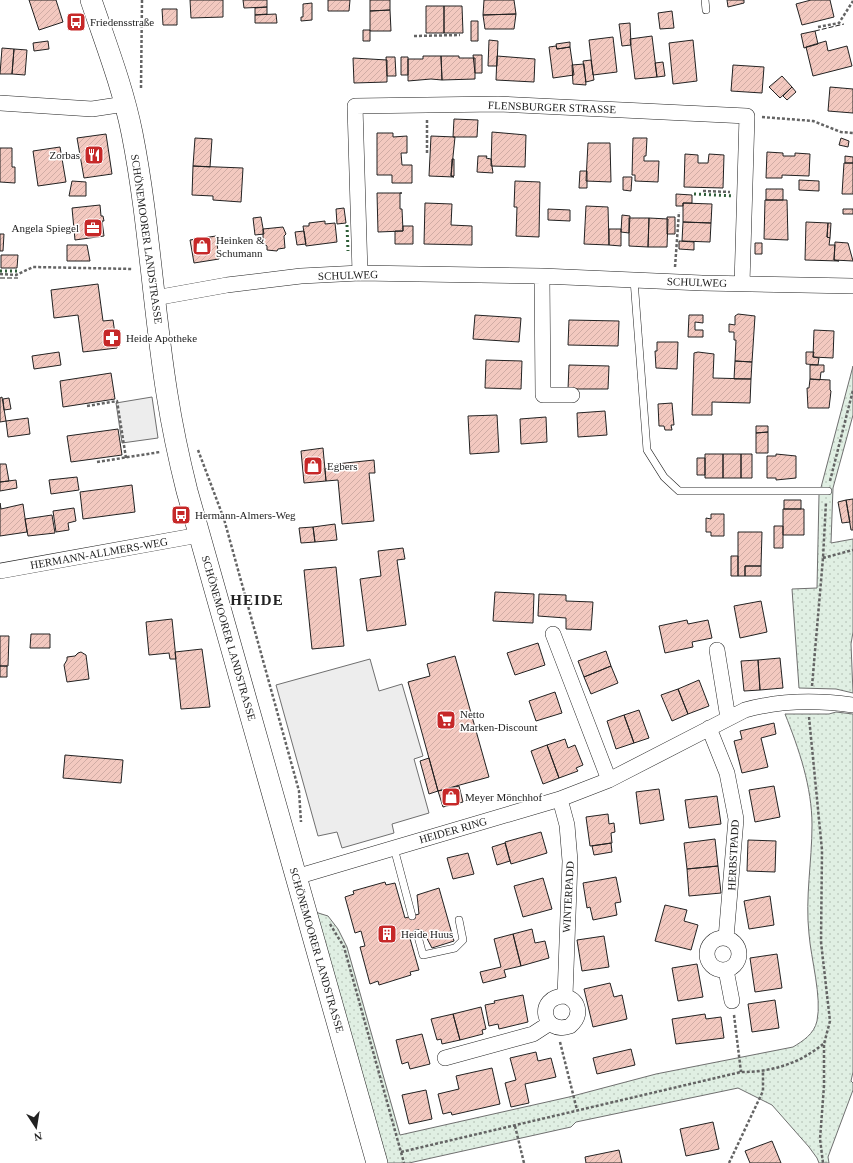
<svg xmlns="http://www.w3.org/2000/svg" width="853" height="1163" font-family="'Times New Roman',serif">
	<defs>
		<pattern id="park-dots" width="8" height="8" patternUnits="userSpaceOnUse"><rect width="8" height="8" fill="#e0efe3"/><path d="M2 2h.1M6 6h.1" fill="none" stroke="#c0cdc2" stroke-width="1.8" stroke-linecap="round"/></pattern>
		<pattern id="building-hatch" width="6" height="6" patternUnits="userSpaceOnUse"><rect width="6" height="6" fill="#f3c9c0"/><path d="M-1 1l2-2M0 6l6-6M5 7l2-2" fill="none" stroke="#d0aca5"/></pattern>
	</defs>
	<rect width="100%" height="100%" fill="#fff"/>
	<path fill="url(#park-dots)" stroke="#6f6f6f" d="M853 366V415L833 488 831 543 853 539V632L851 644 853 693 836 689 799 688 792 589 817 588 819 495Z
		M836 712 853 714V1072L851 1081 853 1083V1090L828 1157 829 1163H819L817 1158 809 1147 772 1105 738 1088 576 1122 571 1127 409 1163H384L315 912 328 916 338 929 347 947 400 1135 569 1097 656 1074 793 1047C803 1041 814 1034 817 1021 822 997 811 959 809 934 805 897 812 862 812 825 812 787 799 749 785 714H829Z"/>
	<path fill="#ededed" stroke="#6f6f6f" d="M152 397 158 438 122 443 116 403Z
		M370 659 379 691 402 684 423 756 414 759 429 813 392 824 394 833 342 848 337 832 318 836 276 685Z"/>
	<path fill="url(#building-hatch)" stroke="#222" d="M29 0H56L63 22 39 30Z
		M190 0H223V17L191 18Z
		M243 0H267V7L244 8Z
		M328 0H350L349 11H328Z
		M370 0H390V10L370 11Z
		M484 0H514L516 14 483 15Z
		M727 0H744V3L728 7Z
		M811 0H830L834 17 802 25 796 4Z
		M312 3V20L301 21V17H303V4Z
		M426 6H444V33H426Z
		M444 6H462L463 33H444Z
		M267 7V14L255 15V8Z
		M162 9H177V25H163Z
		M390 10 391 31H370V11Z
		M672 11 674 28 660 29 658 13Z
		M276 14 277 23H255V15Z
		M516 14 514 29H485L483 15Z
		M471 21H478V41H471Z
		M630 23 631 45 622 46 619 24Z
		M363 30H370V41H363Z
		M815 31 818 44 804 48 801 34Z
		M652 36 657 77 635 79 630 39Z
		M613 37 617 72 593 75 589 40Z
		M489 40 498 41 497 66H488Z
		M693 40 697 81 673 84 669 43Z
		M48 41 49 49 34 51 33 43Z
		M826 41 828 51 847 46 852 66 813 76 806 47Z
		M570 42V47L557 49 556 44Z
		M556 46 557 49 570 47 574 75 553 78 549 47Z
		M2 48 14 49 12 74H0Z
		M14 49 27 50 25 75 12 74Z
		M473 55H482V73H475Z
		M423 56H441L442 80 431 79 408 81V59H423Z
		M441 56H459V58H475V79L442 80Z
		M497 56 535 59 534 82 496 80Z
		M386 57H395L396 76H387Z
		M401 57H408V75H401Z
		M353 58 387 60V82L354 83Z
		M591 60 594 80 586 82 583 61Z
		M663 62 665 76 657 77 655 63Z
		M584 64 586 85 573 84 572 65Z
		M733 65 764 67 762 93 731 91Z
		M782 76 792 87 780 98 769 87Z
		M792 87 796 92 787 100 783 96Z
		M830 87 853 89V113L828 111Z
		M454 119 478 120 477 137H453Z
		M492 132 526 135 525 167 491 166Z
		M377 133H393V137L407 136V153H401L402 165H412V183H392V175H377Z
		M106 134 112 174 84 178 77 138Z
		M431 136 455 137 451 176 454 177 429 176Z
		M195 138 212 139 210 167 193 166Z
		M633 138H647L646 156H644V161H659L658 182 635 181V175H632Z
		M841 138 849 141 848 147 839 145Z
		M588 143H610L611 182 586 181Z
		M60 147 66 182 38 186 33 151Z
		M0 148H12V167H15V183L0 182Z
		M767 152 783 153V156H795V153L810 154 809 176 782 175V178H766Z
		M685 154 698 155V163H708L709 154 724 155 723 188 684 187Z
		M478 156H487L486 158 491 159 493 173 477 172Z
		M845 156 853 157V163H845Z
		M452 159H454V176H451Z
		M844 163H853V194H842Z
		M193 166 243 168 241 202 213 200V196L192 195Z
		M580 171H587V188H579Z
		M623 177H632L631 191 623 190Z
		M799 180 819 181V191L799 190Z
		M72 181 86 182V196H69Z
		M515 181 540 182 539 237 516 236 517 207H514Z
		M766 189H783V200H766Z
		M377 193H402H400V209H402L403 231 378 232Z
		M676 194 692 195V203H683V206H676Z
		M765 200H787L788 240 764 239Z
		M425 203 452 204 451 225 472 226V245L424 244Z
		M683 203 712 204 711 223 683 222Z
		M100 205 101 216H103L104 221H102L104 236 75 240 72 208Z
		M586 206 608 207 609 245 584 244Z
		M344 208 346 223 337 224 336 209Z
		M548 209 570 210V221L548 220Z
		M843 209H853V214H843Z
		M622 215 630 216 629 233 621 232Z
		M261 217 264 234 255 235 253 218Z
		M667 217H675V234H667Z
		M629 218H649L648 247 629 246Z
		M649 218 668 219 667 247H648Z
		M325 221V224L335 223 337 242 306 246 303 226H309V223Z
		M683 222 711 223 710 242 682 241Z
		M806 222 828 223 827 237 830 238 829 245H835L834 260 839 261 805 260Z
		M828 223H831L830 238 827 237Z
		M403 226H413V244H395V231H403Z
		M283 227 286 234 284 236 285 248 278 249 277 251 267 250V246L263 243V229Z
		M609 229H621V246L609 245Z
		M304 231 306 244 297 245 295 232Z
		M0 234H4L3 251H0Z
		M216 236 219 259 194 263 190 240Z
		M679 241 694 242V250L679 249Z
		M835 242 848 243 853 261 834 260Z
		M755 243H762V254H755Z
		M67 245H87L90 261H67Z
		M1 255H18L17 268H1Z
		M98 284 103 321 113 320 117 348 83 352 78 315 54 318 51 290Z
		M738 314 755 316 752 362 735 361 736 340H734V332H729V324L735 325V316Z
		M475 315 521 318 519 342 473 339Z
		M689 315H703V323L695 322V330H703V337H688Z
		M569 320 619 321 618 346 568 345Z
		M814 330 834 331 833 358 813 357Z
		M657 342H678L677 369 656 368 655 351H657Z
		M59 352 61 365 34 369 32 356Z
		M698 352 714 354 713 378 751 379 750 403 712 402V415H692L694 353Z
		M806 352H814L813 357 819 358 818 365 806 364Z
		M486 360 522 361 521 389 485 388Z
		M735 361 752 362 751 379H734Z
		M569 365 609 366 608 389H568Z
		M810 365H824V372H821L820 380 810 379Z
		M111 373 115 399 63 407 60 381Z
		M810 379 830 380V390L831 391 829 408H808L807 388H809Z
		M2 397 6 421 0 422V398Z
		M9 398 11 409 4 410 3 399Z
		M672 403 674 425H671L672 430H665L664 426H659L658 404Z
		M605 411 607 435 578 437 577 413Z
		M497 415 499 452 470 454 468 416Z
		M546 417 547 442 521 444 520 419Z
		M28 418 30 434 8 437 6 421Z
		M756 426H768V432L756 433Z
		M118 429 122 455 71 462 67 436Z
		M768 432V453H756V433Z
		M323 448 326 481 304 483 301 451Z
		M705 454H723V478H705Z
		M723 454H741V478H723Z
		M741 454H752V478H741Z
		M776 454 796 456V478L776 480V478H767V456H776Z
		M697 458H705V475H697Z
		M374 460 375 473H369L374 521 342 524 338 480 326 481 325 469 337 468 336 464Z
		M0 464H6L9 481 0 482Z
		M77 477 79 490 51 494 49 480Z
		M16 480 17 488 0 491V482Z
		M132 485 135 512 83 519 80 492Z
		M853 499V530H851L846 500Z
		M784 500H801V509H784Z
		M846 500 850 522 842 523 838 502Z
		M0 503 1 509 23 504 27 532 0 536Z
		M74 508 76 521 68 523 69 530 56 532 53 511Z
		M783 509H804V535H783Z
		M711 514H724V536H711V532H706V518L711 519Z
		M52 515 55 533 28 536 25 519Z
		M335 524 337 540 315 542 313 527Z
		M774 526H783V548H774Z
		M313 527 315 542 301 543 299 528Z
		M738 532H762L761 566H745V576H738Z
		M403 548 405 559 397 560 406 625 367 631 360 579 381 576 378 551Z
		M731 556H738V576H731Z
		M745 566H761V576H745Z
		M336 567 344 646 312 649 304 570Z
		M495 592 534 594 533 623 493 621Z
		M539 594 566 595V601L593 602 591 630 566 629V618L538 616Z
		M761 601 767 632 740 638 734 606Z
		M172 619 176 659H170L169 653 149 655 146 622Z
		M687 620 688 624 708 620 712 638 692 642 693 647 665 653 659 626Z
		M31 634H50V648H30Z
		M0 636H9L8 666H0Z
		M538 643 545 665 515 675 507 653Z
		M202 649 210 707 181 709 175 652Z
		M606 651 611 666 584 677 578 661Z
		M81 652 86 655 89 679 67 682 64 665 67 660V657L75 656 78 653Z
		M455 656 489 777 438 791 408 682 430 676 427 664Z
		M780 658 783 688 760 690 758 660Z
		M758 660 760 690 744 691 741 661Z
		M0 666H7V677H0Z
		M611 666 618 683 591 694 584 677Z
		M699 680 709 706 688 714 678 689Z
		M678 689 688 714 672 721 661 695Z
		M555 692 562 713 536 721 529 701Z
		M639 710 649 738 634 743 624 715Z
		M624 715 634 743 616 749 607 721Z
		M774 723 776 734 761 738 768 767 742 773 734 741 742 739 740 731Z
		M565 739 568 748 575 745 583 765 576 768 578 771 559 778 547 745Z
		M547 745 559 778 543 784 531 751Z
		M65 755 123 760 121 783 63 778Z
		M429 758 438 791 429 794 420 761Z
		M459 786 463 802 443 807 438 791Z
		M774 786 780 817 755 822 749 790Z
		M659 789 664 820 640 824 636 792Z
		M717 796 721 824 689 828 685 800Z
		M608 814 609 824 614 823 615 832 611 833 612 843 590 846 586 817Z
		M541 832 547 853 511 864 505 842Z
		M715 839 718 866 687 869 684 843Z
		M748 840 776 841 775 872 747 871Z
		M505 843 510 861 497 865 492 847Z
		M611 843 612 852 594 855 592 846Z
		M468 853 474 874 453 879 447 858Z
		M718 866 721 893 689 896 687 869Z
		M616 877 621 902 615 903 617 915 593 920 590 907 587 908 583 883Z
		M543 878 552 909 523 917 514 886Z
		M385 882 386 885 395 883 405 918 419 914 417 895 439 888 454 941 432 948 423 931 409 935 419 970 410 972 411 975 379 985 378 981 370 984 360 947 365 946 361 931 355 933 345 897 354 894 353 891Z
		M770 896 774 925 749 929 744 901Z
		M665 905 687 910 684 921 698 925 691 950 655 941Z
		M532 929 535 943 545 941 549 958 521 966 513 934Z
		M513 934 521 966 504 970 506 977 483 983 480 972 501 967 494 939Z
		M604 936 609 967 582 971 577 940Z
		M777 954 782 988 755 992 750 958Z
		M697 964 703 997 678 1001 672 968Z
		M610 983 614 997 622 995 627 1019 593 1027 584 989Z
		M523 995 528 1022 499 1029 498 1024 489 1026 485 1005 495 1003 494 1001Z
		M775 1000 779 1028 752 1032 748 1004Z
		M481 1007 486 1029 482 1030 483 1034 460 1040 453 1014Z
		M453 1014 460 1040 442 1044 441 1039 437 1040 431 1019Z
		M705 1014 706 1019 721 1017 724 1038 676 1044 672 1019Z
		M422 1034 430 1064 410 1069 408 1062 402 1064 396 1040Z
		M631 1049 635 1065 597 1074 593 1058Z
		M536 1052 538 1061 551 1058 556 1077 525 1084 529 1103 511 1107 505 1083 516 1080 510 1058Z
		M492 1068 500 1104 452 1115 451 1112 443 1114 438 1094 459 1089 456 1076Z
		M426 1090 432 1119 409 1124 402 1095Z
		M713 1122 719 1149 686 1156 680 1129Z
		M772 1141 781 1163H750L745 1151Z
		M619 1150 622 1163H586L585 1157Z"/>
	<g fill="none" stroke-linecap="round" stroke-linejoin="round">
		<g stroke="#222" stroke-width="8">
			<path id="lane" d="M705 0 706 10
				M634 280 647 450 664 477 679 491H828
				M394 848 412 916
				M417 933 423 955 455 948 463 940 459 920"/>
		</g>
		<g stroke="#222" stroke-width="16">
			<path id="street" d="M0 103 92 109 125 104
				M360 273 355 106 498 104 747 116 742 284
				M542 276 543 395H572
				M155 298 227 285 301 276 360 273 542 276 702 283 853 286
				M0 571 199 535
				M553 634 609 780
				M717 650 728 718
				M709 728 727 773 736 819 726 938
				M560 799 567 825 570 861 565 996C580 1001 582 1016 570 1026 542 1036 535 996 565 996
				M296 877 560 799 609 780 745 710C781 700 816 700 853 705
				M707 954a16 16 0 1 1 32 0a16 16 0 1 1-32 0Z
				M726 970 732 1001
				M445 1058 533 1034 550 1023"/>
		</g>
		<g stroke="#222" stroke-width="22">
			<path id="secondary" d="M91 0C106 44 123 88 132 133 149 219 153 307 167 394 172 426 179 459 187 491L377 1163"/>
		</g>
		<path stroke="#646464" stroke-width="2.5" stroke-dasharray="3 2" stroke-linecap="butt" d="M818 27 839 23 853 1
			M414 36 460 35
			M141 88 142 0
			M762 117 813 121 841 132 853 133
			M427 153V119
			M703 191 730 192
			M675 267 679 212
			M0 274 16 275 33 267 133 269
			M87 406 117 401 126 458
			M198 450 224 519 299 791 301 822
			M97 462 160 452
			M830 481 853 390
			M823 558 853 550
			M812 686 823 558 826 502
			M809 717 822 850 821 942 830 1021 824 1044V1086L820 1139 823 1163
			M330 924 344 947 404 1163
			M734 1015 741 1072
			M560 1042 577 1110
			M515 1126 524 1163
			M401 1152 741 1072C771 1072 799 1064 823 1044
			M729 1163 763 1091V1072"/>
		<use href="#lane" stroke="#fff" stroke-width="7"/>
		<use href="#street" stroke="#fff" stroke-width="15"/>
		<use href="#secondary" stroke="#fff" stroke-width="21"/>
		<path stroke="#2f5e38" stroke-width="3" stroke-dasharray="2 3" stroke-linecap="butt" d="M694 194 734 196
			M347 225 348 251
			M0 271H18"/>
		<path stroke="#222" stroke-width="1" stroke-dasharray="5 2" stroke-linecap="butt" d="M815 31 844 24
			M0 278H18"/>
	</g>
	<defs>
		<g id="bus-square" transform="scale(1)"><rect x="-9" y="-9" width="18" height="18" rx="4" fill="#c62828" stroke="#fff"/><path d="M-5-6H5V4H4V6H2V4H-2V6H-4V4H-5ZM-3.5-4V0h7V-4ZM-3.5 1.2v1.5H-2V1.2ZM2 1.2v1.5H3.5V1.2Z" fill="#fff"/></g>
		<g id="restaurant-square" transform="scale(1)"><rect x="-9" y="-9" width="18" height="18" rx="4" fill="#c62828" stroke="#fff"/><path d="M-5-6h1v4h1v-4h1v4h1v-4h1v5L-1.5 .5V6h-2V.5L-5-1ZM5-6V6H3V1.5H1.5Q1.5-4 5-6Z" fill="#fff"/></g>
		<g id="office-square" transform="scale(1)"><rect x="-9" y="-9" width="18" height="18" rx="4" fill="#c62828" stroke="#fff"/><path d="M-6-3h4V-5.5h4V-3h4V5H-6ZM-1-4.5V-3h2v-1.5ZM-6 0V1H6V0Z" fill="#fff"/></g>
		<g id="shop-square" transform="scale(1)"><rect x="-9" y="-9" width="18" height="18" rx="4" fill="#c62828" stroke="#fff"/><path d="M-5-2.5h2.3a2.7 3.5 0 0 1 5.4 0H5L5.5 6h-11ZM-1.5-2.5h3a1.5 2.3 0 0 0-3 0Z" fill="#fff"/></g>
		<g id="pharmacy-square" transform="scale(1)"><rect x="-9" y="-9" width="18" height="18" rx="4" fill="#c62828" stroke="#fff"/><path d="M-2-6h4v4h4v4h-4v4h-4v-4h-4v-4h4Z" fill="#fff"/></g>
		<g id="supermarket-square" transform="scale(1)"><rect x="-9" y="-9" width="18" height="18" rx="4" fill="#c62828" stroke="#fff"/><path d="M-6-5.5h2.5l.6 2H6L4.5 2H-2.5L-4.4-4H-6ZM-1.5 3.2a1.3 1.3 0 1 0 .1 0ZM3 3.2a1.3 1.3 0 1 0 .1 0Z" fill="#fff"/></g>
		<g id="building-square" transform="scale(1)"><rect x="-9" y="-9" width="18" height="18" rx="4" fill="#c62828" stroke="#fff"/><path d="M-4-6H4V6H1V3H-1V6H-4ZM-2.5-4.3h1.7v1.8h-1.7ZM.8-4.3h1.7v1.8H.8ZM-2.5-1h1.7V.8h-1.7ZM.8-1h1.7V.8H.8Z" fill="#fff"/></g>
	</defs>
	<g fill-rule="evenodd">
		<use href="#bus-square" x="76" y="22"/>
		<use href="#restaurant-square" x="94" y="155"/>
		<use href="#office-square" x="93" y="228"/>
		<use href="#shop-square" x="202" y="246"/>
		<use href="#pharmacy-square" x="112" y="338"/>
		<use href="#shop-square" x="313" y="466"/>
		<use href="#bus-square" x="181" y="515"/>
		<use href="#supermarket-square" x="446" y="720"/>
		<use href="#shop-square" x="451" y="797"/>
		<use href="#building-square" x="387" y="934"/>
	</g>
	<g text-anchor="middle" stroke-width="3" stroke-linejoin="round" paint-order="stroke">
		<g font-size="11" fill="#222" stroke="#fff" text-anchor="start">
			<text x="90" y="26">Friedensstraße</text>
			<text x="80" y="159" text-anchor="end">Zorbas</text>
			<text x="79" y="232" text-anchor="end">Angela Spiegel</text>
			<text x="216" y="244">Heinken &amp;<tspan x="216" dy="13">Schumann</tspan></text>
			<text x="126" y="342">Heide Apotheke</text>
			<text x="327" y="470">Egbers</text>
			<text x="195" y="519">Hermann-Almers-Weg</text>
			<text x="460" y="718">Netto<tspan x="460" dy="13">Marken-Discount</tspan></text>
			<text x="465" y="801">Meyer Mönchhof</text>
			<text x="401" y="938">Heide Huus</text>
		</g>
		<g font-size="11" fill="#222" stroke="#fff">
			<text transform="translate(552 107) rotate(2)" y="4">FLENSBURGER STRASSE</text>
			<text transform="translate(147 239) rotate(82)" y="4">SCHÖNEMOORER LANDSTRASSE</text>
			<text transform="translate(348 275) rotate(-2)" y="4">SCHULWEG</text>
			<text transform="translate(697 282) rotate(2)" y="4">SCHULWEG</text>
			<text transform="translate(99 553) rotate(-10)" y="4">HERMANN-ALLMERS-WEG</text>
			<text transform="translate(229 638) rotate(74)" y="4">SCHÖNEMOORER LANDSTRASSE</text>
			<text transform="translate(453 830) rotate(-16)" y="4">HEIDER RING</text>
			<text transform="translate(733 855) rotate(-87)" y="4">HERBSTPADD</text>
			<text transform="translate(568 897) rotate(-87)" y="4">WINTERPADD</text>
			<text transform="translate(317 950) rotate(74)" y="4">SCHÖNEMOORER LANDSTRASSE</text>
		</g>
		<g font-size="15" font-weight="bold" letter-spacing="1" fill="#222" stroke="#fff">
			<text x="257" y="605">HEIDE</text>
		</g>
	</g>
	<g transform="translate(36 1127) rotate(168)" stroke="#ffffff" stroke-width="3" paint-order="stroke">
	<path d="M0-3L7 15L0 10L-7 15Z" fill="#222222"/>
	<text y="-6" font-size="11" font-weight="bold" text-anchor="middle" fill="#222222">N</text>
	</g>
</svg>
